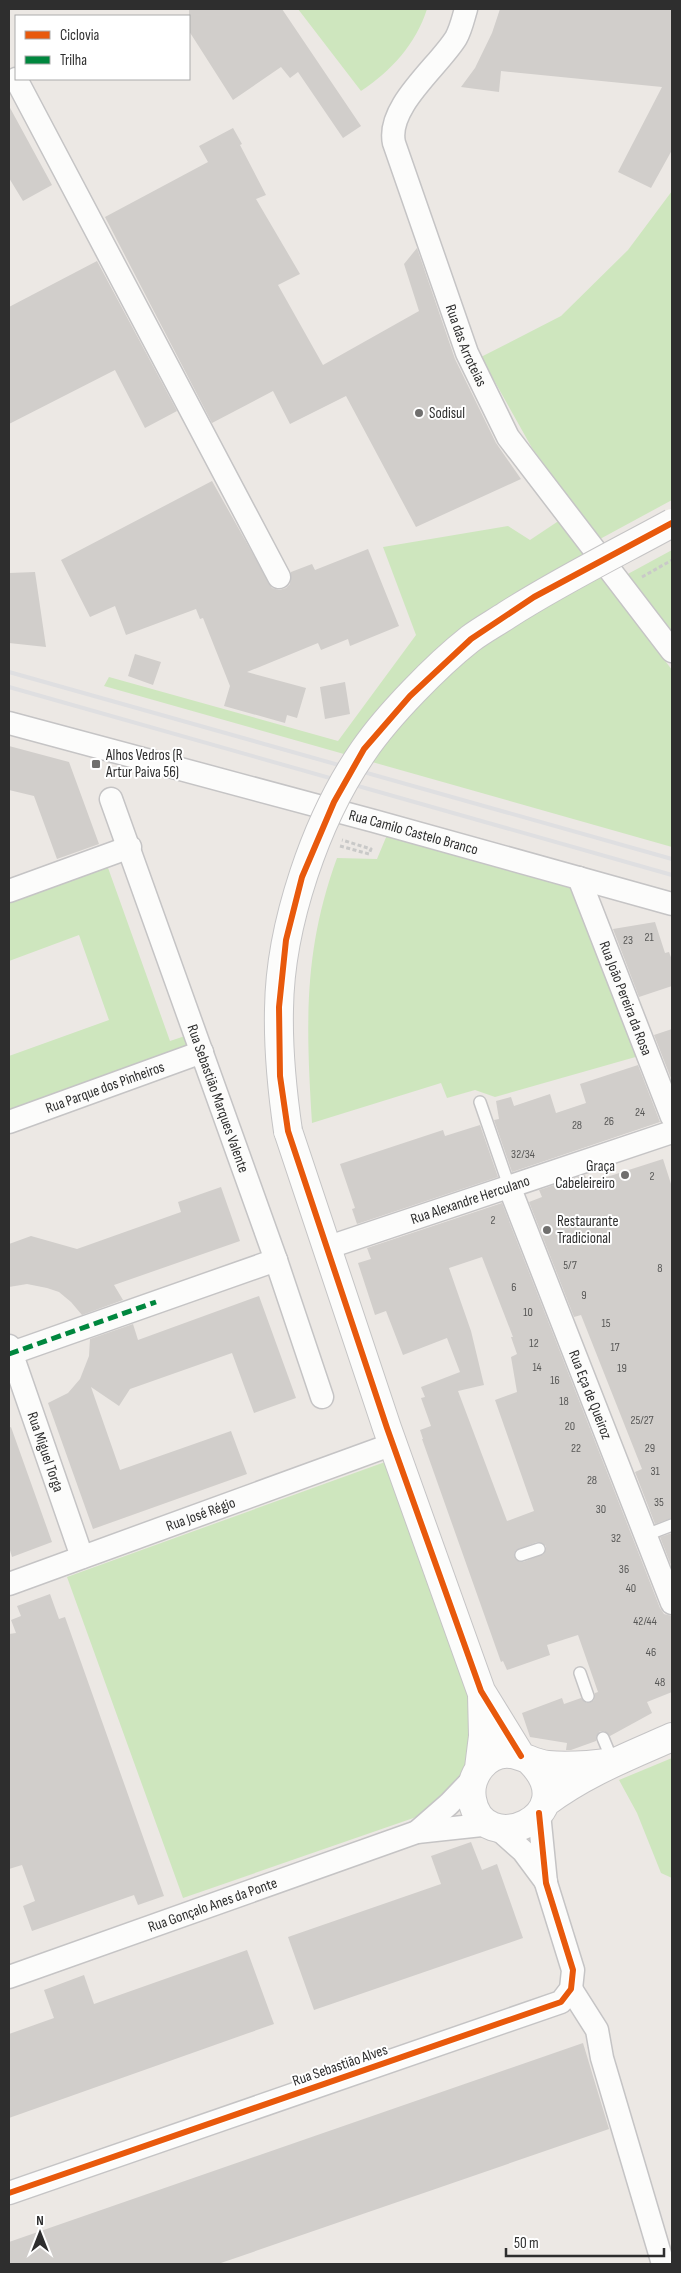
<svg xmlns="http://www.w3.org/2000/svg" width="681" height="2273" font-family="'Sofia Sans Condensed',sans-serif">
	<rect width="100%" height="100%" fill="#ece8e4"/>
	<path fill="#cee6be" d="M298 9H427C416 44 391 71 361 91Z
		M672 191V500L600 539 532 448 481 357 561 316 628 250Z
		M560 520 672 670V847L104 686 109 677 338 741 416 635 383 547 508 526 530 540Z
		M672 550V635L626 575Z
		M387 835 577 887 639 1056 495 1097 475 1090 447 1098 441 1083 312 1123C306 1026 303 951 337 858L377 859Z
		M107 865 170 1041 185 1036 187 1046 9 1111V1056L109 1020 79 935 9 961V899Z
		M385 1462 474 1714 473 1755 453 1790 425 1814 183 1898 67 1577Z
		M672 1758V1878L661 1873 637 1813 619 1780Z"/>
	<path fill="#d1cecb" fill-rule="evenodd" d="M189 9H282L361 126 343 138 298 72 290 78 281 67 233 100 189 31Z
		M500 9H672V150L651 188 618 172 662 87 501 71 499 92 461 87 475 68 492 33Z
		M9 106 52 185 23 201 9 178Z
		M233 128 242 144 240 145 266 195 256 199 300 274 278 285 323 365 419 311 404 264 417 248 455 359 496 443 521 479 416 527 346 396 290 424 273 391 212 423 105 217 208 162 199 146Z
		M97 261 177 411 145 428 115 370 9 424V307Z
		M212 481 272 588 279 590 286 588 290 584 291 572 312 564 315 570 368 549 399 626 350 646 348 639 321 650 318 643 247 672 306 688 297 718 287 715 285 723 224 706 230 686 203 618 200 619 196 609 126 635 115 606 90 617 61 560Z
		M35 572 46 647 9 643V573Z
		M135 654 161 662 153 685 128 676Z
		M345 682 350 714 325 719 320 687Z
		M9 746 69 762 99 844 57 859 34 796 9 790Z
		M655 922 665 953 669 952 672 960V986L639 997 613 929Z
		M672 1029V1081L654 1035Z
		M638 1065 660 1122 512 1172 494 1120 499 1119 496 1101 511 1097 514 1106 550 1094 556 1113 586 1103 580 1084Z
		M480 1125 498 1177 357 1224 352 1209 355 1208 340 1164 443 1130 445 1136Z
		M663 1159 672 1187V1518L655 1524 635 1472 642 1469 581 1315 574 1317 529 1202 542 1197 539 1190 585 1175 588 1183Z
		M221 1187 240 1241 114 1285 123 1300 82 1315 71 1302 59 1292 47 1288 27 1284 9 1287V1244L31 1236 77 1249 181 1212 178 1202Z
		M502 1203 660 1608 664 1614 672 1616V1692L647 1702 652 1713 610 1736 604 1731H600L596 1737V1741L571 1750H566L567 1743 530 1737 522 1713 562 1698 564 1704 581 1698 587 1703 594 1700 595 1693 598 1692 578 1635 547 1645 550 1655 507 1670 503 1661 501 1662 422 1439H423L420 1430 431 1426 421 1398 425 1397 421 1387 460 1372 447 1338 403 1355 386 1311 375 1315 358 1263 371 1259 367 1248ZM482 1257 513 1337H511L517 1354 511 1357 517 1392 495 1400 534 1511 507 1521 458 1391 484 1385 471 1331 449 1268ZM537 1542 546 1546 544 1554 523 1562 516 1560 514 1554 516 1550Z
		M259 1296 296 1398 254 1413 232 1353 130 1389 119 1406 91 1387 120 1470 231 1431 247 1474 93 1529 48 1403 68 1393 80 1379 89 1356 90 1339 133 1324 138 1340Z
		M11 1427 52 1542 12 1557 9 1547V1428Z
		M672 1533V1568L660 1537Z
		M50 1594 59 1619 65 1617 164 1896 138 1905 134 1895 32 1931 23 1906 35 1901 22 1865 9 1869V1634L16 1633 11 1620 21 1616 17 1606Z
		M471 1842 482 1870 497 1864 523 1938 314 2010 288 1937 441 1884 431 1856Z
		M247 1950 274 2024 9 2118V2034L54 2018 44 1990 84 1975 94 2004Z
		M583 2043 609 2129 218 2264H9V2242Z"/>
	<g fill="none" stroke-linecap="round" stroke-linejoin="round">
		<g stroke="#c5c4c5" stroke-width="14">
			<path id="lane" d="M480 1102 509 1186
				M646 1535 672 1525
				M521 1555 539 1549
				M580 1673 588 1696
				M603 1738 613 1762"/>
		</g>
		<g stroke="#c5c4c5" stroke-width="25">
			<g id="street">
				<path id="s1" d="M466 9C463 19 461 29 456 38 438 67 386 107 394 143L467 353 508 437 672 651"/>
				<path d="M16 79 279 577"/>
				<path id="s2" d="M9 723 374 821 672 904"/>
				<path id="s3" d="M111 799 276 1260 322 1397"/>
				<path id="s4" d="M579 878 672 1117"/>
				<path d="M9 891 130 847"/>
				<path id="s5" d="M9 1122 202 1052"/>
				<path id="s6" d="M509 1186 672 1603"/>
				<path id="s7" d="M326 1248 672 1132"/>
				<path id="s8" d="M9 1346 82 1557"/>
				<path d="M9 1354 276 1260"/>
				<path id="s9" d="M9 1584 393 1444"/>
				<path d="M496 1827 523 1851 546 1882"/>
				<path d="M417 1832 449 1804 474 1778"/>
				<path id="s10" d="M9 1977 417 1832 491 1824"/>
				<path d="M571 1989 597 2030 602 2058 663 2264"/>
				<path d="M9 2193 561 2002 571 1989 573 1970 546 1883 539 1813"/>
			</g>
		</g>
		<g stroke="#c5c4c5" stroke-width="30">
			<path id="secondary" d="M288 1131 387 1428 481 1691 521 1756
				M531 1762C585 1817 482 1860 472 1799 468 1776 487 1751 511 1754 524 1756 535 1764 548 1765 570 1767 591 1765 613 1762
				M479 1768 483 1736 482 1695
				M545 1803C585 1773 627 1757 672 1737"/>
		</g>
		<path stroke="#c9c9c8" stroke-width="3" stroke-dasharray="4 2.5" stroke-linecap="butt" d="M642 577 672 560
			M340 846 369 854 371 849 342 840"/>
		<use href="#lane" stroke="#fcfcfb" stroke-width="11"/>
		<use href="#street" stroke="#fcfcfb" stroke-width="22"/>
		<use href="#secondary" stroke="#fcfcfb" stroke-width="28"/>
		<path stroke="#dfdfe1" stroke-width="4" d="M9 672 672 859
			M9 687 672 875"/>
		<g stroke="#c5c4c5" stroke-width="30" stroke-linecap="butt">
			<path id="secondary-bridge" d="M288 1131C282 1090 278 1051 279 1009 280 925 316 819 364 750 388 715 437 665 470 639 482 630 495 623 507 615 560 581 617 553 672 523"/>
		</g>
		<use href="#secondary-bridge" stroke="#fcfcfb" stroke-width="28"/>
		<path stroke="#00873e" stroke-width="5" stroke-dasharray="10 5" stroke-linecap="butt" d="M9 1354 156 1302"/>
		<g stroke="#fff" stroke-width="9">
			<path id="cycleway" d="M521 1756 481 1691 387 1428 288 1131 280 1076 279 1007 286 940 302 877 334 802 364 749 410 696 471 639 534 597 672 523
				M9 2193 561 2002 571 1989 573 1970 546 1883 539 1813"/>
		</g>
		<use href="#cycleway" stroke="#e8590c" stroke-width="6"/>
	</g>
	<g fill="#706f6e" stroke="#fff" stroke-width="2">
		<circle cx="419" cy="413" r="5"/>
		<rect x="91" y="759" width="10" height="10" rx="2.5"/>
		<circle cx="625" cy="1175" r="5"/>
		<circle cx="547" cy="1230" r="5"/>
	</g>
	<g text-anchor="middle" stroke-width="4" stroke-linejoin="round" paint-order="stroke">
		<g font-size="12" fill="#585857">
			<text x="649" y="941">21</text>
			<text x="628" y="944">23</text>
			<text x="640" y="1116">24</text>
			<text x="609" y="1125">26</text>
			<text x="577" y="1129">28</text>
			<text x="523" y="1158">32/34</text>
			<text x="652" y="1180">2</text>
			<text x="493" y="1224">2</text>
			<text x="570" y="1269">5/7</text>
			<text x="660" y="1272">8</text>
			<text x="514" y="1291">6</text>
			<text x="584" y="1299">9</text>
			<text x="528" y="1316">10</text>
			<text x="606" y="1327">15</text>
			<text x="534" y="1347">12</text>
			<text x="615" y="1351">17</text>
			<text x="537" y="1371">14</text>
			<text x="622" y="1372">19</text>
			<text x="555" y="1384">16</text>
			<text x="564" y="1405">18</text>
			<text x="642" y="1424">25/27</text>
			<text x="570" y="1430">20</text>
			<text x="576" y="1452">22</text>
			<text x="650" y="1452">29</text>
			<text x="655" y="1475">31</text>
			<text x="592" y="1484">28</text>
			<text x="659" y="1506">35</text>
			<text x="601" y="1513">30</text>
			<text x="616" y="1542">32</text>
			<text x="624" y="1573">36</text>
			<text x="631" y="1592">40</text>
			<text x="645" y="1625">42/44</text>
			<text x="651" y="1656">46</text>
			<text x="660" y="1686">48</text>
		</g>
		<g font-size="15" fill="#2e2e2e" stroke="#fff">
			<text dy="5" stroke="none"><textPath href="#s1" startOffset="371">Rua das Arroteias</textPath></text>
			<text dy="5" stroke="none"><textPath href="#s2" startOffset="419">Rua Camilo Castelo Branco</textPath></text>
			<text dy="5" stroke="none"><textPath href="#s4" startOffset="129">Rua João Pereira da Rosa</textPath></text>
			<text dy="5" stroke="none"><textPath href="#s5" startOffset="102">Rua Parque dos Pinheiros</textPath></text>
			<text dy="5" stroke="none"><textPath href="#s3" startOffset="318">Rua Sebastião Marques Valente</textPath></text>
			<text dy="5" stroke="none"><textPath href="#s7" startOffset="152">Rua Alexandre Herculano</textPath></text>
			<text dy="5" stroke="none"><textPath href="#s6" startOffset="224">Rua Eça de Queiroz</textPath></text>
			<text dy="5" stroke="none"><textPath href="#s8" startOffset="112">Rua Miguel Torga</textPath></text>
			<text dy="5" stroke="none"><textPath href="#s9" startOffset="204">Rua José Régio</textPath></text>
			<text dy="5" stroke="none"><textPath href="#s10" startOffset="216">Rua Gonçalo Anes da Ponte</textPath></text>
			<text transform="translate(340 2065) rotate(-19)" y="5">Rua Sebastião Alves</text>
		</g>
		<g font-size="15" fill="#2e2e2e" stroke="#fff" text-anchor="start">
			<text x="429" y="418">Sodisul</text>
			<text x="106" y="760">Alhos Vedros (R<tspan x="106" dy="17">Artur Paiva 56)</tspan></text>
			<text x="615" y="1171" text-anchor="end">Graça<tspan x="615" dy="17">Cabeleireiro</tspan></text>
			<text x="557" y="1226">Restaurante<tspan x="557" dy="17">Tradicional</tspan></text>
		</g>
	</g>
	<rect width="681" height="2273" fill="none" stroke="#2e2e2e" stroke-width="20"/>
	<rect x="15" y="15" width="175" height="65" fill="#ffffff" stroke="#ababab"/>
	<rect x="25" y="31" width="25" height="8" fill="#e8590c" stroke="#ababab"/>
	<text x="60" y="40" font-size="15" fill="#2e2e2e">Ciclovia</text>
	<rect x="25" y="56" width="25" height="8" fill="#00873e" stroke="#ababab"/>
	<text x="60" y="65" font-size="15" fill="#2e2e2e">Trilha</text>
	<g transform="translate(40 2233)" stroke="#ffffff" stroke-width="4" paint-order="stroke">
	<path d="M0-4L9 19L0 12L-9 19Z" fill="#2e2e2e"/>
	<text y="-8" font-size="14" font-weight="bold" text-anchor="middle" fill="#2e2e2e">N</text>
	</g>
	<path d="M506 2248v8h158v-8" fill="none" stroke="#2e2e2e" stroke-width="2.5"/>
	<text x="514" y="2248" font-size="15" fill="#2e2e2e" stroke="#ffffff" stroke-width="4" paint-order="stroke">50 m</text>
</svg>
